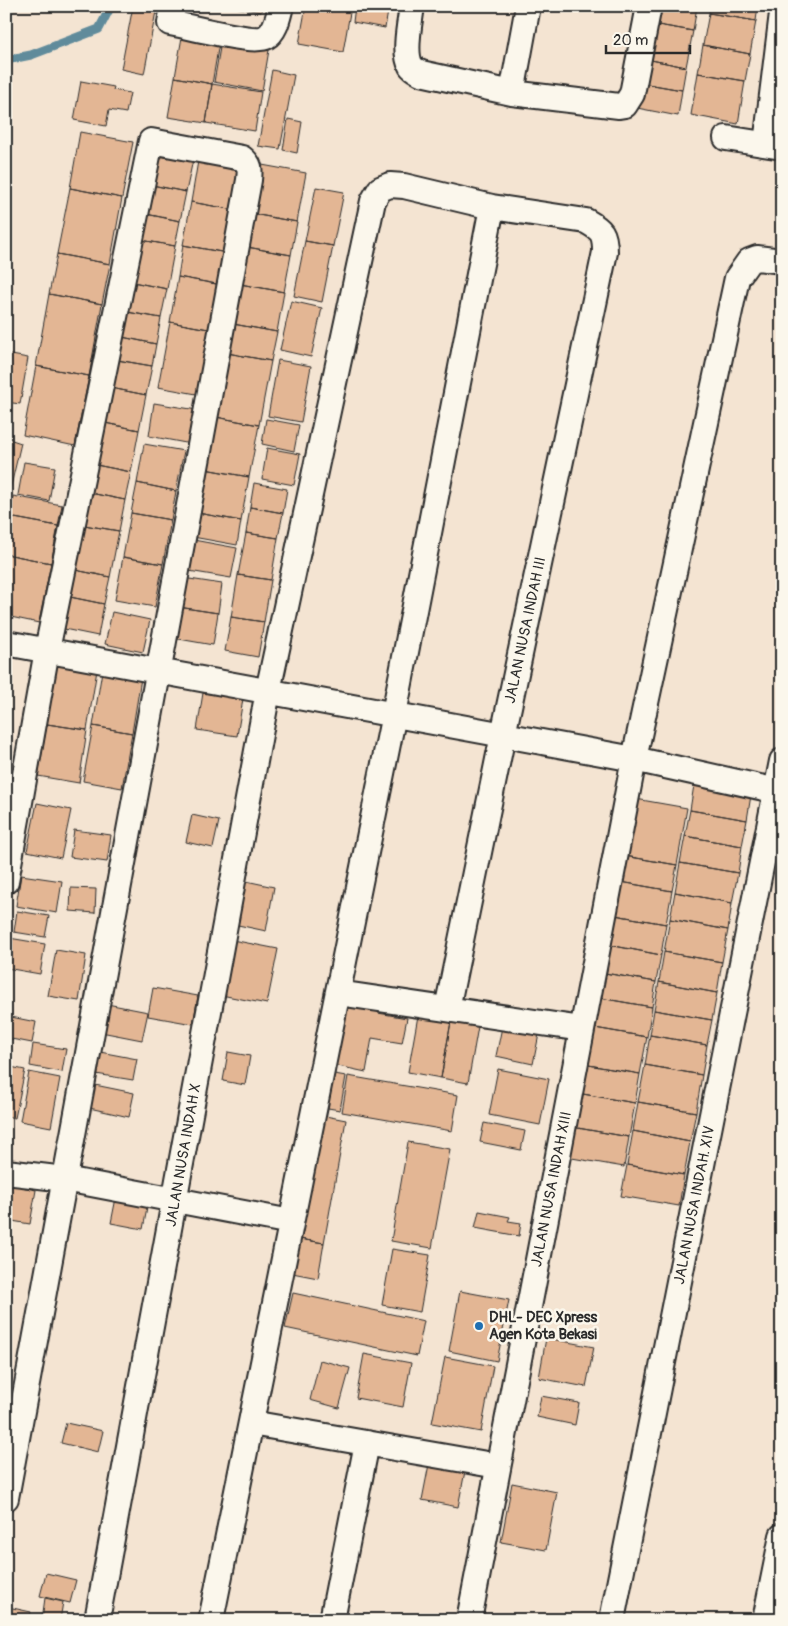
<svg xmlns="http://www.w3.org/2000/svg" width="788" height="1626" font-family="Pangolin,sans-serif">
	<rect width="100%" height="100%" fill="#f4e4d2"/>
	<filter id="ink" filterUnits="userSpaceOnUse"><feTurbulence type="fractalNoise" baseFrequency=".02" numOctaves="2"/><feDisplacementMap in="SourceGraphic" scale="10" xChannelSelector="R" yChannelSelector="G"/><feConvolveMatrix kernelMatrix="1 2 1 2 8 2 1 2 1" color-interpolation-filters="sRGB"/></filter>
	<g filter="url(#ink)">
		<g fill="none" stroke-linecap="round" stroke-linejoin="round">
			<path stroke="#608b9b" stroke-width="9" d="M6 60 31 55 99 29 111 6"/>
		</g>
		<path fill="#e3b694" stroke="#2b2b2b" d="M133 6H157L144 74 121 69Z
			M229 6H262L261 12Z
			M306 6 351 7 343 52 299 44Z
			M355 6H389L385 28 353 22Z
			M655 6H697L693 31 652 24Z
			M710 6H758L756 21 709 13Z
			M709 13 756 21 750 54 703 45Z
			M652 24 693 31 686 67 646 59Z
			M182 37 219 43 212 84 175 77Z
			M221 42 269 50 262 91 214 82Z
			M703 45 750 54 745 81 698 73Z
			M646 59 686 67 682 90 642 83Z
			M272 70 294 75 280 149 258 146Z
			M698 73 745 81 738 124 691 115Z
			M175 77 212 84 206 123 168 117Z
			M81 81 114 87 113 90 130 93 126 113 109 110 106 126 74 120Z
			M642 83 682 90 678 116 637 108Z
			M212 84 261 92 255 131 206 123Z
			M288 119 302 122 297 153 283 150Z
			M80 132 133 142 122 198 70 188Z
			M159 148 194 155 186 192 152 185Z
			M198 161 242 169 235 210 191 202Z
			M262 165 306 173 297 222 253 214Z
			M152 185 186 192 180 221 146 214Z
			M316 187 344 192 333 246 305 241Z
			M70 188 122 198 110 264 57 254Z
			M191 202 235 210 227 253 183 245Z
			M146 214 180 221 175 246 141 240Z
			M253 214 297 222 291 255 247 247Z
			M141 240 175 246 167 289 133 282Z
			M305 241 333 246 322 302 294 296Z
			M183 245 227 253 222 285 178 277Z
			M247 247 291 255 284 292 240 284Z
			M57 254 110 264 102 304 49 294Z
			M178 277 222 285 214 330 170 322Z
			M133 282 167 289 161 318 127 312Z
			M240 284 284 292 277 332 233 324Z
			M49 294 102 304 89 376 36 366Z
			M291 301 322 308 311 357 280 350Z
			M127 312 161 318 156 344 122 337Z
			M170 322 214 330 202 395 158 387Z
			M233 324 277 332 271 361 227 353Z
			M122 337 156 344 152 366 117 360Z
			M227 353 271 361 259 425 216 417Z
			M6 354 28 358 20 404 6 402Z
			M117 360 152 366 146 395 111 388Z
			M278 360 311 366 301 422 268 416Z
			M36 366 89 376 75 446 23 435Z
			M111 388 146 395 139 430 105 423Z
			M154 403 197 410 191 444 149 436Z
			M216 417 259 425 249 477 205 469Z
			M266 419 299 425 294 451 262 444Z
			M105 423 139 430 131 472 96 465Z
			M6 438 21 443 6 507Z
			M144 444 184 451 176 491 137 483Z
			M267 448 300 454 294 485 262 479Z
			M24 462 55 467 49 501 18 495Z
			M96 465 131 472 125 500 90 493Z
			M205 469 249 477 241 521 198 513Z
			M137 483 176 491 171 520 131 513Z
			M254 483 287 489 283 513 250 507Z
			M90 493 125 500 119 531 84 525Z
			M13 496 62 505 58 526 9 517Z
			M250 507 283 513 278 538 246 533Z
			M131 513 171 520 163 564 123 557Z
			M198 513 241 521 237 545 193 537Z
			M9 517 58 526 51 563 6 554V532Z
			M84 525 119 531 110 577 75 570Z
			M246 533 278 538 271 580 238 575Z
			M188 539 237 548 231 578 183 570Z
			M6 554 51 563 39 623 6 616Z
			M123 557 163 564 155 607 115 600Z
			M75 570 110 577 104 604 70 597Z
			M238 575 271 580 264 622 231 617Z
			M183 578 222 584 218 613 178 607Z
			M70 597 104 604 98 636 64 629Z
			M178 607 218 613 213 645 173 638Z
			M112 612 150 620 143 652 105 644Z
			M231 617 264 622 258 657 225 651Z
			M56 663 97 670 87 730 47 724Z
			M102 671 141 678 132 733 93 726Z
			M203 693 243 699 237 736 197 730Z
			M47 724 87 730 79 783 38 776Z
			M93 726 132 733 122 788 83 781Z
			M694 785 751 795 747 820 690 810Z
			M630 798 687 808 677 865 619 855Z
			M37 803 71 810 61 858 27 851Z
			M690 810 747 820 742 846 685 836Z
			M192 815 219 821 213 848 186 842Z
			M74 830 111 835 107 862 70 857Z
			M685 836 742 846 738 873 680 863Z
			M619 855 677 865 672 891 615 881Z
			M680 863 738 873 732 903 675 892Z
			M21 875 62 881 57 913 16 906Z
			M246 881 274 887 266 931 238 925Z
			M615 881 672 891 666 924 609 914Z
			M71 888 96 889 95 913 70 911Z
			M675 892 732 903 728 930 670 919Z
			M17 911 49 916 45 937 14 932Z
			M609 914 666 924 661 955 604 944Z
			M670 919 728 930 722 962 664 952Z
			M9 938 45 944 40 974 6 968V955Z
			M227 939 278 949 267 1004 216 994Z
			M604 944 661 955 656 982 599 972Z
			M56 950 86 955 79 1001 48 996Z
			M664 952 722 962 717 993 659 982Z
			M599 972 656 982 652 1007 594 997Z
			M659 982 717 993 712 1020 654 1010Z
			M153 988 198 996 193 1024 148 1016Z
			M346 996 380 1002 378 1013 407 1018 402 1043 372 1038 366 1072 333 1065Z
			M594 997 652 1007 647 1037 589 1027Z
			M102 1003 148 1012 142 1040 96 1031Z
			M419 1010 452 1016 441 1078 408 1072Z
			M654 1010 712 1020 707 1045 650 1035Z
			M6 1016 36 1022 32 1043 6 1038Z
			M452 1016 479 1021 468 1083 441 1078Z
			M502 1027 539 1034 533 1064 496 1056Z
			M589 1027 647 1037 640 1074 583 1064Z
			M650 1035 707 1045 702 1075 645 1065Z
			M33 1044 66 1049 62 1072 30 1066Z
			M100 1052 137 1059 133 1080 96 1074Z
			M228 1052 250 1056 245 1085 223 1081Z
			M583 1064 640 1074 635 1103 577 1093Z
			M645 1065 702 1075 696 1112 638 1102Z
			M6 1066 25 1070 15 1118 6 1116Z
			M498 1069 549 1079 540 1125 489 1115Z
			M29 1072 60 1078 51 1127 20 1121Z
			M323 1072 346 1076 340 1110 316 1106Z
			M348 1076 458 1095 452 1131 342 1112Z
			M90 1084 134 1093 129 1117 85 1107Z
			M577 1093 635 1103 629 1137 572 1127Z
			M638 1102 696 1112 690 1142 633 1131Z
			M315 1114 346 1120 324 1243 293 1238Z
			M484 1123 525 1131 521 1150 480 1142Z
			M572 1127 629 1137 624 1167 566 1157Z
			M633 1131 690 1142 684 1175 627 1165Z
			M408 1142 450 1149 432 1248 391 1241Z
			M627 1165 684 1175 679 1206 621 1196Z
			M6 1184 36 1190 30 1224 6 1220Z
			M116 1198 148 1203 143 1229 111 1223Z
			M479 1211 510 1217 508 1221 521 1223 519 1236 475 1228Z
			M293 1238 324 1243 318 1278 287 1272Z
			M392 1249 430 1255 420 1312 382 1305Z
			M460 1291 509 1300 497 1361 449 1351Z
			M293 1293 424 1321 417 1356 285 1328Z
			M546 1338 594 1347 586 1387 539 1378Z
			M364 1354 411 1363 403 1407 356 1398Z
			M445 1357 493 1366 481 1432 432 1423Z
			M320 1360 350 1368 339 1408 310 1400Z
			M541 1396 579 1403 575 1425 537 1417Z
			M66 1423 103 1431 98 1452 61 1443Z
			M430 1459 466 1466 458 1507 422 1500Z
			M512 1483 557 1492 546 1550 501 1542Z
			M46 1573 76 1580 70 1603 40 1596Z
			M45 1598 63 1602 60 1620H42Z
			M8 1607 31 1612 29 1620H6Z"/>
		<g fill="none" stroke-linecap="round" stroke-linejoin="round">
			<g stroke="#2b2b2b" stroke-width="28">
				<path id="street" d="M173 6 170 23C187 26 254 44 266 37 276 31 278 17 281 6
					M412 6C410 22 403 52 411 66 413 69 418 71 421 73L512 93 619 106 625 105 632 94 649 6
					M512 93 528 6
					M726 138 782 147
					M766 144 782 13
					M6 643 634 759 782 792
					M6 881 47 650 151 141 242 158C251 165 250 170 249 180L6 1498
					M338 993 582 1029
					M6 1172 65 1179 291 1222
					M251 1423 498 1466
					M97 1620 268 691 373 201 380 189 390 185 404 186 492 207 586 221C602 230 605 233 605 252L503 735 447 1009
					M211 1620 394 714 492 207
					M332 1620 367 1443
					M469 1620 634 759 737 278 749 261 757 258 782 261
					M612 1620 782 761
					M765 1620 782 1536"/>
			</g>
			<use href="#street" stroke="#fbf7ec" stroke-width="24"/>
		</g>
	</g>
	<circle fill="#1f6fb2" stroke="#fbf7ec" stroke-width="2" cx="479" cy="1326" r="5"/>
	<g text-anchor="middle" stroke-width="5" stroke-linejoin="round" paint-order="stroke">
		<g font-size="15" fill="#2b2b2b" stroke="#fbf7ec">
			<text transform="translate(525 630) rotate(-78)" y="5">JALAN NUSA INDAH III</text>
			<text transform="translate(183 1155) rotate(-80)" y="5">JALAN NUSA INDAH X</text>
			<text transform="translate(551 1189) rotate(-79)" y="5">JALAN NUSA INDAH XIII</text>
			<text transform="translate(694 1205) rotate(-79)" y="5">JALAN NUSA INDAH. XIV</text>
		</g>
		<g font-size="15" font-weight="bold" fill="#2b2b2b" stroke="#fbf7ec" text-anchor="start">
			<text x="489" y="1322">DHL- DEC Xpress<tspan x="489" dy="17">Agen Kota Bekasi</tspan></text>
		</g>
	</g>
	<rect width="788" height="1626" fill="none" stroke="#fbf7ec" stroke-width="25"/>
	<rect x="12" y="12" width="763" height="1601" fill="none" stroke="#2b2b2b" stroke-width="2" filter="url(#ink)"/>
	<path d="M606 45v8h84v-8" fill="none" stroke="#2b2b2b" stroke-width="2.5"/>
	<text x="613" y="45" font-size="15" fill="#2b2b2b" stroke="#fbf7ec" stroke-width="4" paint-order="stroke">20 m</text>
</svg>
